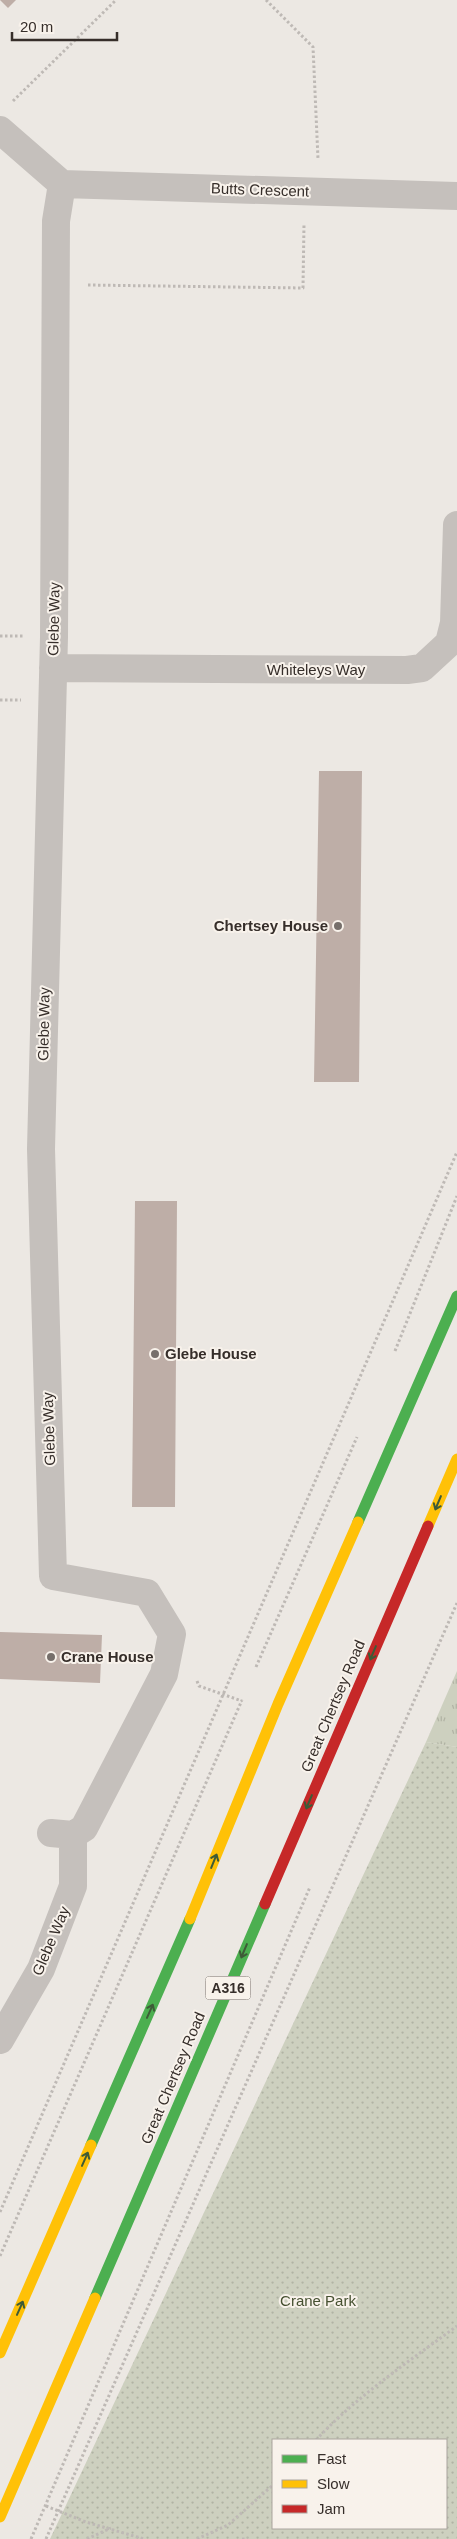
<svg xmlns="http://www.w3.org/2000/svg" width="457" height="2539" font-family="Helvetica,sans-serif">
	<defs>
		<pattern id="grass-tufts" width="24" height="20" patternUnits="userSpaceOnUse" patternTransform="scale(1.25)"><rect width="24" height="20" fill="#cdd0bf"/><path d="M3 7l-1-3M5 7V3M7 7l1-3M15 17l-1-3M17 17v-4M19 17l1-3" fill="none" stroke="#b1b3a4"/></pattern>
		<pattern id="park-dots" width="8" height="8" patternUnits="userSpaceOnUse" patternTransform="scale(1.25)"><rect width="8" height="8" fill="#cdd0bf"/><path d="M2 2h.1M6 6h.1" fill="none" stroke="#b1b3a4" stroke-width="1.8" stroke-linecap="round"/></pattern>
	</defs>
	<rect width="100%" height="100%" fill="#ece8e3"/>
	<path fill="url(#grass-tufts)" d="M457 1671V1747L426 1742Z"/>
	<path fill="url(#park-dots)" fill-rule="evenodd" d="M426 1742 457 1747V2539H50ZM273 2440H446V2528H273Z"/>
	<path fill="#beaea7" d="M0 0H16L8 8Z
		M319 771H362L359 1082H314Z
		M135 1201H177L175 1507H132Z
		M0 1632 102 1635 100 1683 0 1679Z"/>
	<g fill="none" stroke-linecap="round" stroke-linejoin="round">
		<path stroke="#beb9b5" stroke-width="3" stroke-dasharray="2.5 2.5" stroke-linecap="butt" d="M266 0 313 47 318 159
			M13 101 116 0
			M88 285 303 288 304 224
			M0 636H23
			M0 700H21
			M395 1351 457 1196
			M256 1667 357 1437
			M197 1681 199 1686 242 1701
			M0 2212 457 1152
			M0 2256 242 1700
			M316 2440C357 2396 408 2362 457 2326
			M46 2506 86 2522 144 2539
			M31 2539 310 1887
			M46 2539 457 1603
			M87 2539 111 2528
			M197 2539 228 2525 273 2485
			M242 2539H248"/>
		<path stroke="#c5c0bc" stroke-width="28" d="M0 130 62 184
			M62 184 457 196
			M53 668 407 670 422 668 449 643 454 623 457 525
			M51 1833 73 1835 84 1828 164 1674 172 1634 147 1593 53 1576 41 1149 54 637 56 221 62 184
			M0 2040 41 1969 73 1886V1835"/>
		<path stroke="#4caf50" stroke-width="11" d="M358 1522 457 1296
			M91 2145 190 1919
			M95 2298 265 1904"/>
		<path stroke="#ffc107" stroke-width="11" d="M428 1526 457 1459
			M190 1919 278 1704 358 1522
			M0 2353 91 2145
			M0 2517 95 2298"/>
		<path stroke="#c62828" stroke-width="11" d="M265 1904 428 1526"/>
	</g>
	<defs><path id="oneway-shaft" d="M-6 0H5M1.5-3L5.5 0L1.5 3" fill="none" stroke-width="1.6" stroke-linecap="round" stroke-linejoin="round" transform="scale(1.25)"/></defs>
	<g stroke="#3e5b37">
		<use href="#oneway-shaft" transform="translate(438 1503) rotate(113)"/>
		<use href="#oneway-shaft" transform="translate(373 1653) rotate(113)"/>
		<use href="#oneway-shaft" transform="translate(309 1802) rotate(113)"/>
		<use href="#oneway-shaft" transform="translate(214 1861) rotate(-68)"/>
		<use href="#oneway-shaft" transform="translate(244 1951) rotate(113)"/>
		<use href="#oneway-shaft" transform="translate(150 2011) rotate(-66)"/>
		<use href="#oneway-shaft" transform="translate(85 2159) rotate(-66)"/>
		<use href="#oneway-shaft" transform="translate(20 2308) rotate(-66)"/>
	</g>
	<g fill="#766f6b" stroke="#f8f2eb" stroke-width="2">
		<circle cx="338" cy="926" r="5"/>
		<circle cx="155" cy="1354" r="5"/>
		<circle cx="51" cy="1657" r="5"/>
	</g>
	<g text-anchor="middle" stroke-width="4" stroke-linejoin="round" paint-order="stroke">
		<rect fill="#f8f2eb" stroke="#706964" stroke-width="1" x="205.5" y="1976.5" width="45" height="23" rx="4"/>
		<g font-size="14" font-weight="bold" fill="#362e2a">
			<text x="228" y="1993">A316</text>
		</g>
		<g font-size="15" fill="#362e2a" stroke="#f8f2eb">
			<text transform="translate(260 190) rotate(2)" y="5">Butts Crescent</text>
			<text transform="translate(54 619) rotate(-89)" y="5">Glebe Way</text>
			<text x="316" y="675">Whiteleys Way</text>
			<text transform="translate(44 1024) rotate(-89)" y="5">Glebe Way</text>
			<text transform="translate(49 1429) rotate(-92)" y="5">Glebe Way</text>
			<text transform="translate(333 1706) rotate(-67)" y="5">Great Chertsey Road</text>
			<text transform="translate(51 1941) rotate(-67)" y="5">Glebe Way</text>
			<text transform="translate(173 2078) rotate(-67)" y="5">Great Chertsey Road</text>
		</g>
		<g font-size="15" font-weight="bold" fill="#362e2a" stroke="#f8f2eb" text-anchor="start">
			<text x="328" y="931" text-anchor="end">Chertsey House</text>
			<text x="165" y="1359">Glebe House</text>
			<text x="61" y="1662">Crane House</text>
		</g>
		<g font-size="15" fill="#465131" stroke="#f8f2eb">
			<text x="318" y="2306">Crane Park</text>
		</g>
	</g>
	<rect x="272" y="2439" width="175" height="90" fill="#f8f2eb" stroke="#aaa49e"/>
	<rect x="282" y="2455" width="25" height="8" fill="#4caf50" stroke="#aaa49e"/>
	<text x="317" y="2464" font-size="15" fill="#362e2a">Fast</text>
	<rect x="282" y="2480" width="25" height="8" fill="#ffc107" stroke="#aaa49e"/>
	<text x="317" y="2489" font-size="15" fill="#362e2a">Slow</text>
	<rect x="282" y="2505" width="25" height="8" fill="#c62828" stroke="#aaa49e"/>
	<text x="317" y="2514" font-size="15" fill="#362e2a">Jam</text>
	<path d="M12 32v8h105v-8" fill="none" stroke="#362e2a" stroke-width="2.5"/>
	<text x="20" y="32" font-size="15" fill="#362e2a" stroke="#f8f2eb" stroke-width="4" paint-order="stroke">20 m</text>
</svg>
